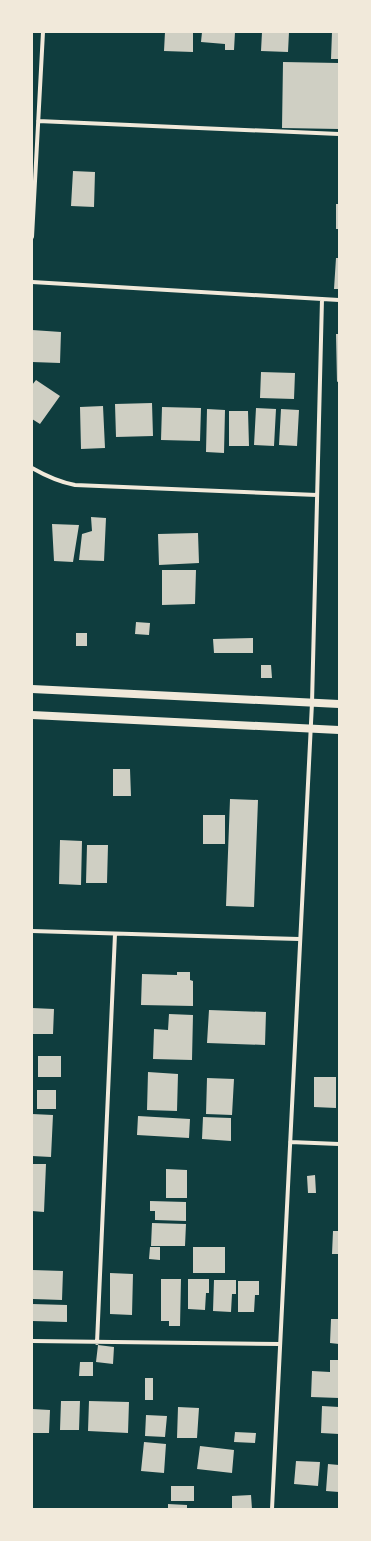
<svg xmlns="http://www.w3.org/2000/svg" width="371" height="1541" font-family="'Varela Round',sans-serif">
	<rect width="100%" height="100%" fill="#0f3d3e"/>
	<path fill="#cfcfc3" d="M165 32H193V52L164 51Z
		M202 32H235L234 50H225V44L201 42Z
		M262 32H289L288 52 261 51Z
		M332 32H339V59H331Z
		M283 62 339 63V129L282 128Z
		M73 171 95 172 94 207 71 206Z
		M336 204H339V229H336Z
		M336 258H339V289H334Z
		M32 330 61 332 60 363 32 362Z
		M336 334H339V381L337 382Z
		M261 372 295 373 294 399 260 398Z
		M36 380 60 396 40 424 32 419V385Z
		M152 403 153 436 116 437 115 404Z
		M103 406 105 448 81 449 80 407Z
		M162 407 201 408 200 441 161 440Z
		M256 408 276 409 274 446 254 445Z
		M207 409 225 410 224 453 206 452Z
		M281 409 299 410 297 446 279 445Z
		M229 411H248L249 446H229Z
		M91 517 106 518 104 561 79 560 82 534 92 531Z
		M52 524 79 525 73 562 54 561Z
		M198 533 199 563 159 565 158 534Z
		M162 570H196L195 604 162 605Z
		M136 622 150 623 149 635 135 634Z
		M76 633H87V646H76Z
		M253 638V653H214L213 639Z
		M261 665H271L272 678H261Z
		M113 769H130L131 796H113Z
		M230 799 258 800 254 907 226 906Z
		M203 815H225V844H203Z
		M60 840 82 841 81 885 59 884Z
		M87 845H108L107 883H86Z
		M177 972H190V980L193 981V1006L141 1005 142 974 177 975Z
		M32 1008 54 1009 53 1034H32Z
		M209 1010 266 1012 265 1045 207 1043Z
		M169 1014 193 1015 192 1060 153 1059 154 1029 168 1030Z
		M38 1056H61V1077H38Z
		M148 1072 178 1074 177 1111 147 1110Z
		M314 1077H336V1108L314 1107Z
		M207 1078 234 1079 232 1115 206 1114Z
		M37 1090H56V1109H37Z
		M32 1114 53 1115 51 1157 32 1156Z
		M138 1116 190 1119 189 1138 137 1135Z
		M203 1117 231 1118V1141L202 1139Z
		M32 1164H46L44 1212 32 1211Z
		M166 1169 187 1170V1198H166Z
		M315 1175 316 1193H308L307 1176Z
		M150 1201 186 1202V1221L155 1220V1211H150Z
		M152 1223 186 1224 185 1246H151Z
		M333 1231H339V1254H332Z
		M150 1247H160V1260L149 1259Z
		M193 1247H225V1273H193Z
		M32 1270 63 1271 62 1300 33 1299Z
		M110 1273 133 1274 132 1315 110 1314Z
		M161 1279H181L180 1326H169V1321H161Z
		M188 1279H209V1293H206L205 1310 188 1309Z
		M214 1280H236V1294H232L231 1312 213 1311Z
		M238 1281H259V1295H255L254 1312H238Z
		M32 1304 67 1305V1322L32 1321Z
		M331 1319H339V1344L330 1343Z
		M98 1345 114 1347 113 1364 96 1362Z
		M330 1360H339V1398L311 1397 312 1371 330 1372Z
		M80 1362H93V1376H79Z
		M145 1378H153V1400H145Z
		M61 1401H80L79 1430H60Z
		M89 1401 129 1402 128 1433 88 1431Z
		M322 1406 339 1407V1434L321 1433Z
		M178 1407 199 1408 197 1438H177Z
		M32 1409 50 1410 49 1433H32Z
		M146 1415 167 1416 165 1437 145 1436Z
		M235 1432 256 1433 255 1443 234 1442Z
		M144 1442 166 1444 164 1473 141 1471Z
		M200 1446 234 1450 232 1473 197 1469Z
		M296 1461 320 1462 318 1486 294 1484Z
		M328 1464 339 1465V1492L326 1491Z
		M171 1486H194V1501H171Z
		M251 1495 252 1509H232V1496Z
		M168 1504 187 1505V1509H168Z"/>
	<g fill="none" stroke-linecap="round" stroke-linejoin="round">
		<path stroke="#f1e9da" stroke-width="4" d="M38 121 339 134
			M32 237 43 32
			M32 282 339 300
			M32 468C46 476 59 482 75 485L317 495
			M32 931 299 939
			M290 1142 339 1144
			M32 1341 280 1344
			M97 1343 115 934
			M272 1509 312 703 322 299"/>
		<path stroke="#f1e9da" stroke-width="8" d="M32 689 339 704
			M32 715 339 730"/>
	</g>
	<rect width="371" height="1541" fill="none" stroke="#f1e9da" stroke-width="66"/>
</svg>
